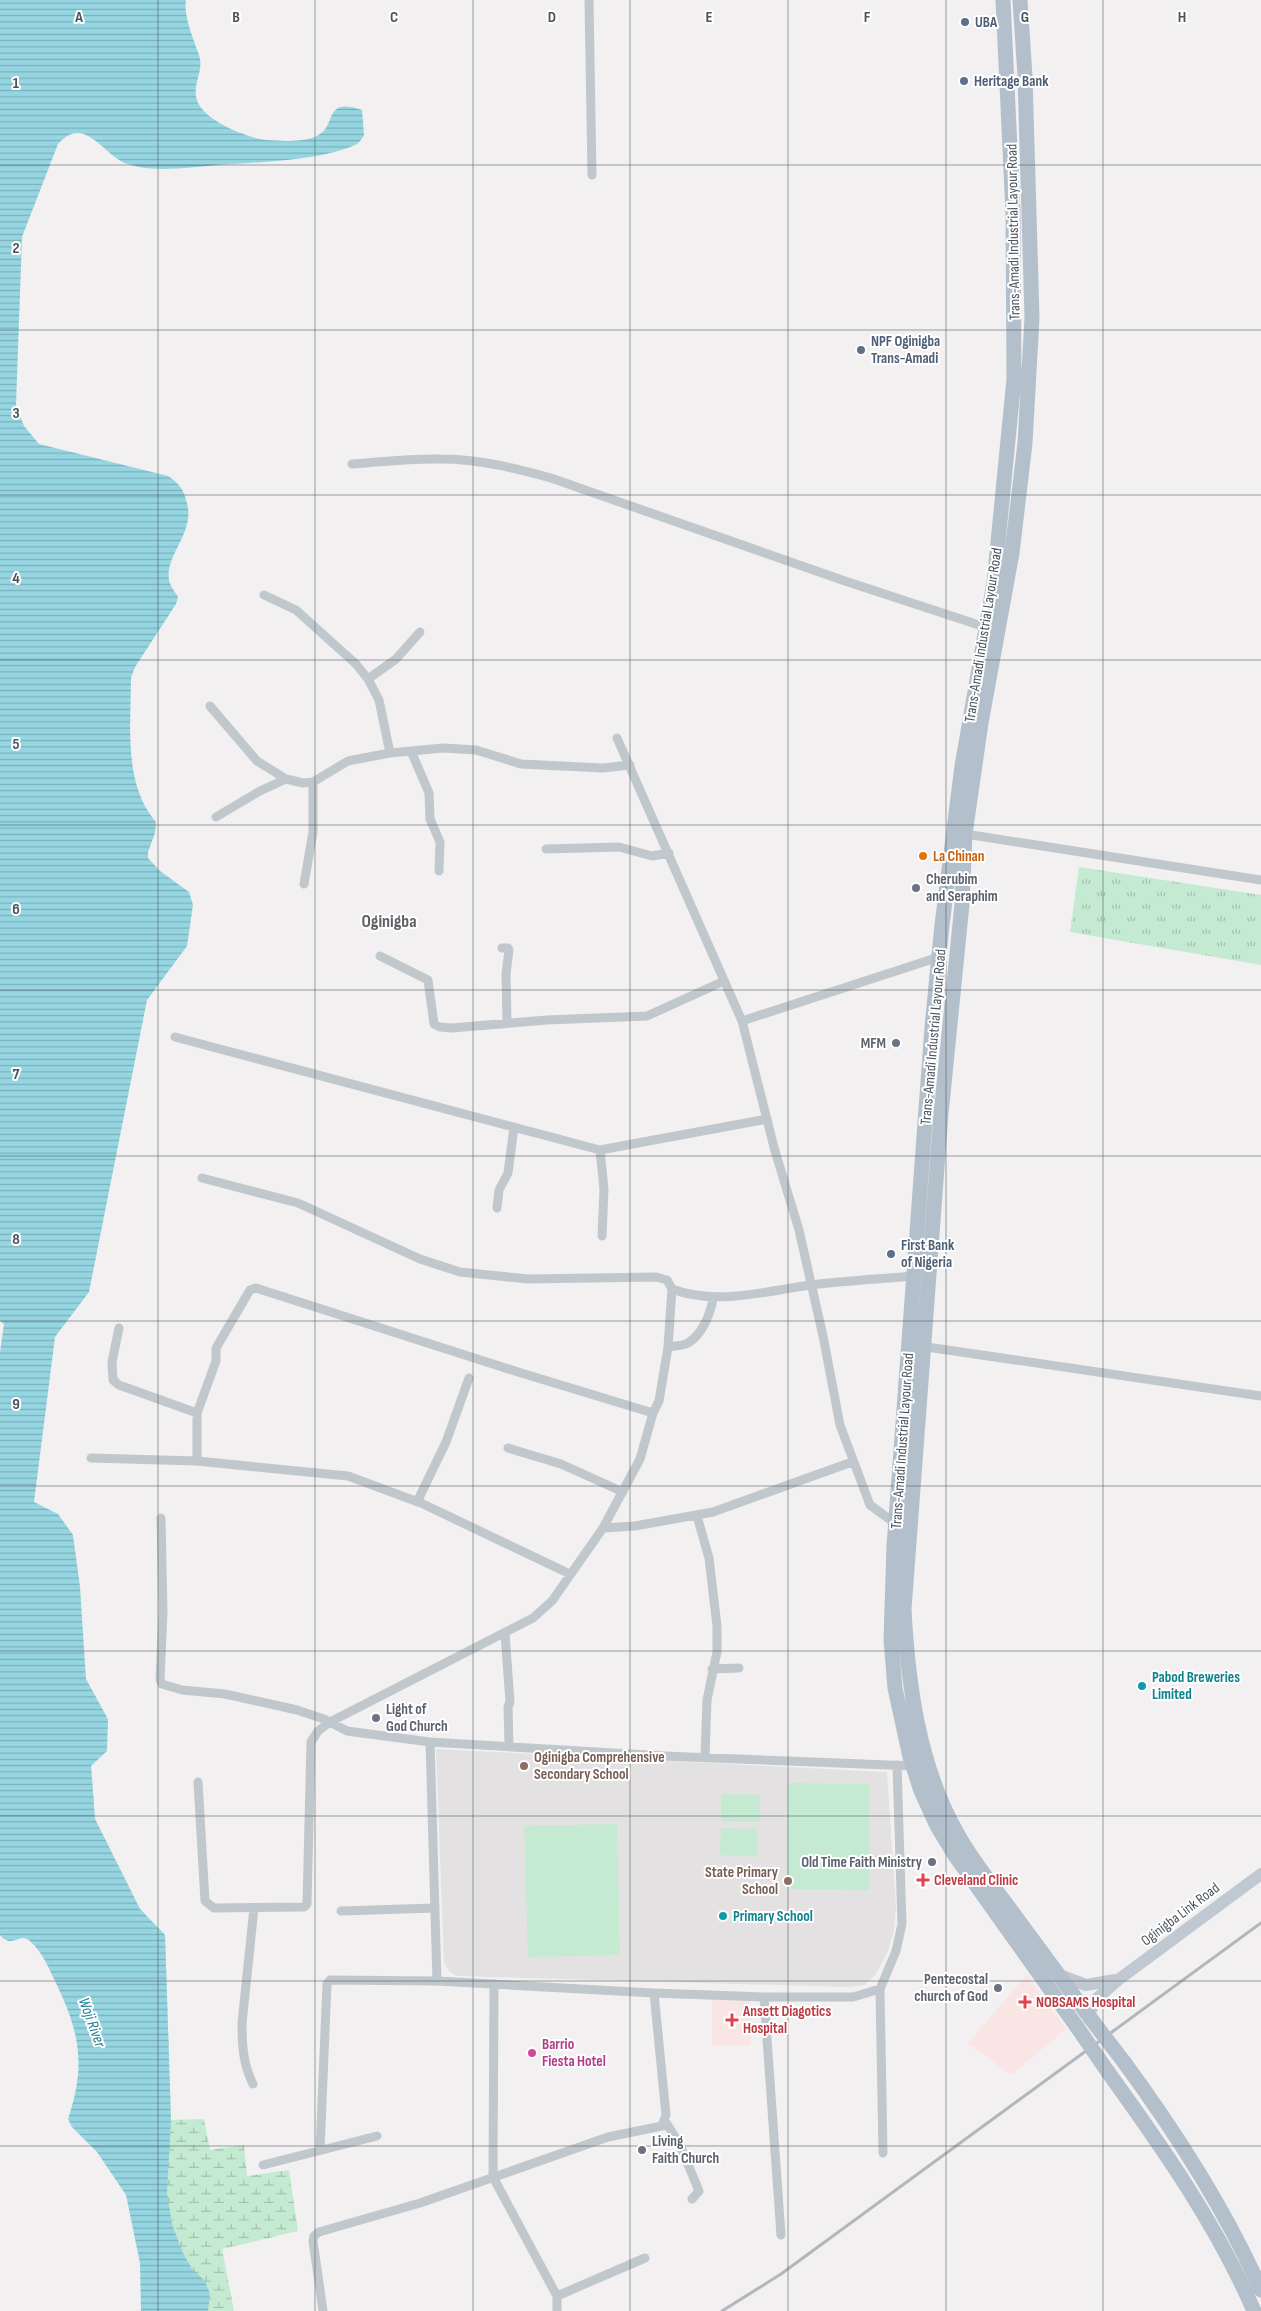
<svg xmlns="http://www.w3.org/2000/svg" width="1261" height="2311" font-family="'Sofia Sans Condensed',sans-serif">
	<defs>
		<pattern id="grass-tufts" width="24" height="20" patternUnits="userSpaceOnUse" patternTransform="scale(1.25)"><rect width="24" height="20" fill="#c4ebd1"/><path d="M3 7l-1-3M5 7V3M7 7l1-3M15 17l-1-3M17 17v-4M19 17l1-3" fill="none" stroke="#a1c1ad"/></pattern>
		<pattern id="wetland-marsh" width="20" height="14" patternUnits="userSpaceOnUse" patternTransform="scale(1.25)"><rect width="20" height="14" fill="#c4ebd1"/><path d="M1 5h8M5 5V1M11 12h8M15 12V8" fill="none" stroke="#a1c1ad"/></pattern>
		<pattern id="water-rules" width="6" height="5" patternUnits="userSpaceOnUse" patternTransform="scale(1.25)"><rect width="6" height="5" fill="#96d6e2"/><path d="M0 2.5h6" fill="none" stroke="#7cb0ba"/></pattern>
	</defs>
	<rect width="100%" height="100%" fill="#f2f0f0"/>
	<path fill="#e3e1e2" d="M436 1749 887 1772 896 1907 894 1931 887 1954 875 1975 865 1985 847 1987 457 1976 450 1972 444 1963Z"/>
	<path fill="#f9e5e4" d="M1027 1975 1066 2029 1011 2075 968 2043Z
		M751 1999V2045H712V2000Z"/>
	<path fill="url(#grass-tufts)" d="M1079 867 1261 895V965L1070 932Z"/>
	<path fill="url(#wetland-marsh)" d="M91 1766 95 1819 140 1909 165 1935 171 2120 204 2119 210 2150 244 2145 247 2176 289 2170 298 2231 222 2249 234 2311H200L177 2262 90 1889Z"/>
	<path fill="#c4ebd1" d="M788 1783 870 1784 869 1890 787 1889Z
		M721 1794 760 1795V1822L721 1821Z
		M617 1824 620 1955 528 1957 524 1826Z
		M721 1828 758 1829 757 1857 720 1855Z"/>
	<path fill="url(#water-rules)" d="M0 0H186C183 15 194 41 199 55 204 70 194 81 196 96 198 119 247 138 267 140 282 141 308 143 320 134 336 124 324 97 362 110L364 135C362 138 360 142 357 144 323 161 256 162 218 165 189 167 160 173 131 165 104 159 86 112 58 144L22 237 16 405 24 426 39 444 168 476C179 483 184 490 187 503 195 534 165 554 169 580 170 586 175 592 178 597L176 604 135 667 131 678C131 725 123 784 156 822L155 833 148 852V858L160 871 189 892 193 905 187 946 147 1000 89 1292 55 1337 34 1502 58 1514 73 1535 80 1587 86 1679 108 1719 107 1751 91 1766 95 1819 140 1909 165 1935 171 2121 167 2193 172 2224 183 2253 192 2269 205 2281 210 2294 208 2311H141L140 2263 126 2195 97 2152 72 2127 68 2119C86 2066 80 2033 56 1983 48 1967 43 1953 30 1941 19 1931 13 1950 0 1935V1352L4 1324 0 1321Z"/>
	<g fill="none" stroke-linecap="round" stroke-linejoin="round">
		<path stroke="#c0c8cd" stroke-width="9" d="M589 0 592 175
			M352 464C381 462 411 458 441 459 479 459 515 468 551 478L845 581 985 627
			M264 595 296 610 356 664 368 679 379 700 390 753
			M368 679 396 659 420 632
			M210 706 257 761 286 779 303 783 313 782 348 761 390 753 443 748 476 750 521 764 603 768 630 765
			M617 738 742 1021 775 1151 799 1230 823 1336 840 1425 870 1505 896 1524
			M411 751 429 793 430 819 440 842 439 871
			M216 817 260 791 286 779
			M965 834 1261 880
			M546 849 619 847 652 856 669 853
			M304 884 313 832V782
			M502 948H508L509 950 506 974 507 1023
			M380 956 428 980 434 1024 440 1027 452 1028 547 1020 647 1016 724 981
			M742 1021 939 957
			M175 1037 600 1150 767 1119
			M600 1150 604 1189 602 1236
			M497 1208 499 1190 508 1173 514 1127
			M672 1289C717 1306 765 1291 811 1285 845 1281 880 1279 914 1276
			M119 1328 112 1362 113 1380 119 1385 197 1413
			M920 1346 1261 1396
			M668 1347C674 1346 682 1346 688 1343 702 1335 711 1313 713 1298
			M508 1448 561 1464 623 1492
			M91 1458 197 1461 348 1476 421 1503 570 1574
			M197 1461V1413L216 1361V1348L250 1290 256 1288 518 1372 653 1413
			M417 1502 446 1442 469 1378
			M697 1516 709 1558 717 1626V1652L707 1700 705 1756
			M161 1518 163 1612 160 1680 162 1684 182 1690 225 1694 297 1710 324 1719 347 1731 430 1742 664 1756 913 1766
			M603 1528 635 1526 713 1512 852 1462
			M505 1633 510 1702 508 1707 509 1746
			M712 1669 739 1668
			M430 1742 437 1981
			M198 1782 205 1901 214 1908 304 1907 307 1904 311 1742 318 1731 330 1722 533 1618 552 1601 603 1528 640 1459 653 1413 659 1401 668 1347 672 1289 667 1280 656 1277 528 1279 460 1272 420 1259 298 1203 202 1178
			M341 1911 435 1908
			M494 1984 493 2177 557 2296V2311
			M764 1997 781 2235
			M253 2084C243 2064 242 2045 242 2023L254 1908
			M665 2121 680 2145 699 2191 692 2199
			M320 2150 327 1984 330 1980 437 1981 654 1993 764 1997H853L880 1989
			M883 2153 880 1989 896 1951 902 1924 897 1765
			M263 2165 377 2136
			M557 2296 645 2258
			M323 2311 313 2241 314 2236 319 2232 420 2203 608 2137 662 2126 666 2115 654 1993"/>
		<path stroke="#c0c9d1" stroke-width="12" d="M1059 1975 1086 1985 1115 1980
			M1089 2016 1094 2001 1118 1980 1261 1874"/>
		<path stroke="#b3c0cc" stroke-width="15" d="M1003 0 1013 213 1014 379 994 583 962 766 942 925 932 1027 894 1546 891 1640 895 1688 910 1757 921 1791 937 1826 956 1857 1077 2027
			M1020 0 1025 76 1032 318 1025 443 1012 553 981 723 965 834 962 904 941 1114 904 1609C908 1686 919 1766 957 1833 971 1859 990 1882 1007 1905 1035 1943 1063 1981 1091 2019
			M1124 2062C1174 2130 1227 2213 1261 2290
			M1108 2072C1162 2147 1217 2225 1254 2311"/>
		<path stroke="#b3b6ba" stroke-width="3" d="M722 2311 781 2274 1261 1923"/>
		<path stroke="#b3c0cc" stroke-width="15" d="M1091 2019 1124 2062
			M1077 2027 1108 2072"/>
	</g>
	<path fill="none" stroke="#4a545c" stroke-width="1" stroke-opacity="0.55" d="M158 0V2311M315 0V2311M473 0V2311M630 0V2311M788 0V2311M946 0V2311M1103 0V2311M0 165H1261M0 330H1261M0 495H1261M0 660H1261M0 825H1261M0 990H1261M0 1156H1261M0 1321H1261M0 1486H1261M0 1651H1261M0 1816H1261M0 1981H1261M0 2146H1261"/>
	<g fill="#5c6f8a" stroke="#fff" stroke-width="2">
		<circle cx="965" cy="22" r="5"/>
		<circle cx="964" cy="81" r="5"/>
		<circle cx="861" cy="350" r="5"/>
		<circle cx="891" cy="1254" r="5"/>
	</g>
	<circle fill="#e8710a" stroke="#fff" stroke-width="2" cx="923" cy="856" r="5"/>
	<g fill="#6b7280" stroke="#fff" stroke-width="2">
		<circle cx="916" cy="888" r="5"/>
		<circle cx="896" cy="1043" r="5"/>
		<circle cx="376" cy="1718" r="5"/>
		<circle cx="932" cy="1862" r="5"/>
		<circle cx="998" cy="1988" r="5"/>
		<circle cx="642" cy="2150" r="5"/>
	</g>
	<g fill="#0f9aa8" stroke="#fff" stroke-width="2">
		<circle cx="1142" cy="1686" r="5"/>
		<circle cx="723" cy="1916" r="5"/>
	</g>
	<g fill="#8d6e63" stroke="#fff" stroke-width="2">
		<circle cx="524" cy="1766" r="5"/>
		<circle cx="788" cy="1881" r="5"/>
	</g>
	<g fill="#e0444e" stroke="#fff" stroke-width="2">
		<path d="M920.5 1872.5h5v5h5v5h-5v5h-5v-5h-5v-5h5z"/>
		<path d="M1022.5 1994.5h5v5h5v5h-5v5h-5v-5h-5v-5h5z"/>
		<path d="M729.5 2012.5h5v5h5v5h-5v5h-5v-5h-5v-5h5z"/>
	</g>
	<circle fill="#d1479c" stroke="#fff" stroke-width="2" cx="532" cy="2053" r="5"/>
	<g text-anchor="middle" stroke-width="4" stroke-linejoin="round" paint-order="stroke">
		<g font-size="15" font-weight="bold" fill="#4e5e75" stroke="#fff" text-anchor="start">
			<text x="975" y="27">UBA</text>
			<text x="974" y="86">Heritage Bank</text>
			<text x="871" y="346">NPF Oginigba<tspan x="871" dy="17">Trans-Amadi</tspan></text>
			<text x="901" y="1250">First Bank<tspan x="901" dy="17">of Nigeria</tspan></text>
		</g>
		<g font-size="15" fill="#4a545c" stroke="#fff">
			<text transform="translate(1013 232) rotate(-91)" y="5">Trans-Amadi Industrial Layour Road</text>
			<text transform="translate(983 635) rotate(-81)" y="5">Trans-Amadi Industrial Layour Road</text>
			<text transform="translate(933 1037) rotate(-85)" y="5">Trans-Amadi Industrial Layour Road</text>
			<text transform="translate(902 1441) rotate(-86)" y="5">Trans-Amadi Industrial Layour Road</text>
			<text transform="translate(1180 1914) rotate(-37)" y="5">Oginigba Link Road</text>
		</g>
		<g font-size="15" font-weight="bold" fill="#c56008" stroke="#fff" text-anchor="start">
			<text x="933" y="861">La Chinan</text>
		</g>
		<g font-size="15" font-weight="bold" fill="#5b616d" stroke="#fff" text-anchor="start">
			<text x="926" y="884">Cherubim<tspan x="926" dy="17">and Seraphim</tspan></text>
			<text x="886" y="1048" text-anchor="end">MFM</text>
			<text x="386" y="1714">Light of<tspan x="386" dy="17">God Church</tspan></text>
			<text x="922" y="1867" text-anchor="end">Old Time Faith Ministry</text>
			<text x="988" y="1984" text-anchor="end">Pentecostal<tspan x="988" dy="17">church of God</tspan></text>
			<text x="652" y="2146">Living<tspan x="652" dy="17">Faith Church</tspan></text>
		</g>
		<g font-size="15" font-weight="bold" fill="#0d838f" stroke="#fff" text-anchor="start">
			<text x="1152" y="1682">Pabod Breweries<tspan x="1152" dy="17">Limited</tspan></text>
			<text x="733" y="1921">Primary School</text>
		</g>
		<g font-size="15" font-weight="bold" fill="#785e54" stroke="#fff" text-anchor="start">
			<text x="534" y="1762">Oginigba Comprehensive<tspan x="534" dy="17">Secondary School</tspan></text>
			<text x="778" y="1877" text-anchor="end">State Primary<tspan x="778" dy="17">School</tspan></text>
		</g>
		<g font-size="15" font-weight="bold" fill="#be3a42" stroke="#fff" text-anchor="start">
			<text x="934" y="1885">Cleveland Clinic</text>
			<text x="1036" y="2007">NOBSAMS Hospital</text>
			<text x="743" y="2016">Ansett Diagotics<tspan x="743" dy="17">Hospital</tspan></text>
		</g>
		<g font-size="15" font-weight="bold" fill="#b23c85" stroke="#fff" text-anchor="start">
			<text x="542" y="2049">Barrio<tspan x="542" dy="17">Fiesta Hotel</tspan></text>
		</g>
		<g font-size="16" font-style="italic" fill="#1c8195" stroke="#fff">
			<text transform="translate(93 2022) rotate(70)" y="6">Woji River</text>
		</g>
		<g font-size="18" font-weight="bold" fill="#5d6164" stroke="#fff">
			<text x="389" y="927">Oginigba</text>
		</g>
	</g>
	<g font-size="16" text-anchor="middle" font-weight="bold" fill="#4a545c" stroke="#fff" stroke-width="4" stroke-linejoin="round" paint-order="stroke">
		<text x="79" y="22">A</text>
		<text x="236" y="22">B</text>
		<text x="394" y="22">C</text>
		<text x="552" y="22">D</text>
		<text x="709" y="22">E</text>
		<text x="867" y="22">F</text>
		<text x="1025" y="22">G</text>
		<text x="1182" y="22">H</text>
		<text x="16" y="88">1</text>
		<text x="16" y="253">2</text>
		<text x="16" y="418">3</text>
		<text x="16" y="583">4</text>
		<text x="16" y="749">5</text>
		<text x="16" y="914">6</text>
		<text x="16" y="1079">7</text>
		<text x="16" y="1244">8</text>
		<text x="16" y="1409">9</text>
	</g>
</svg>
